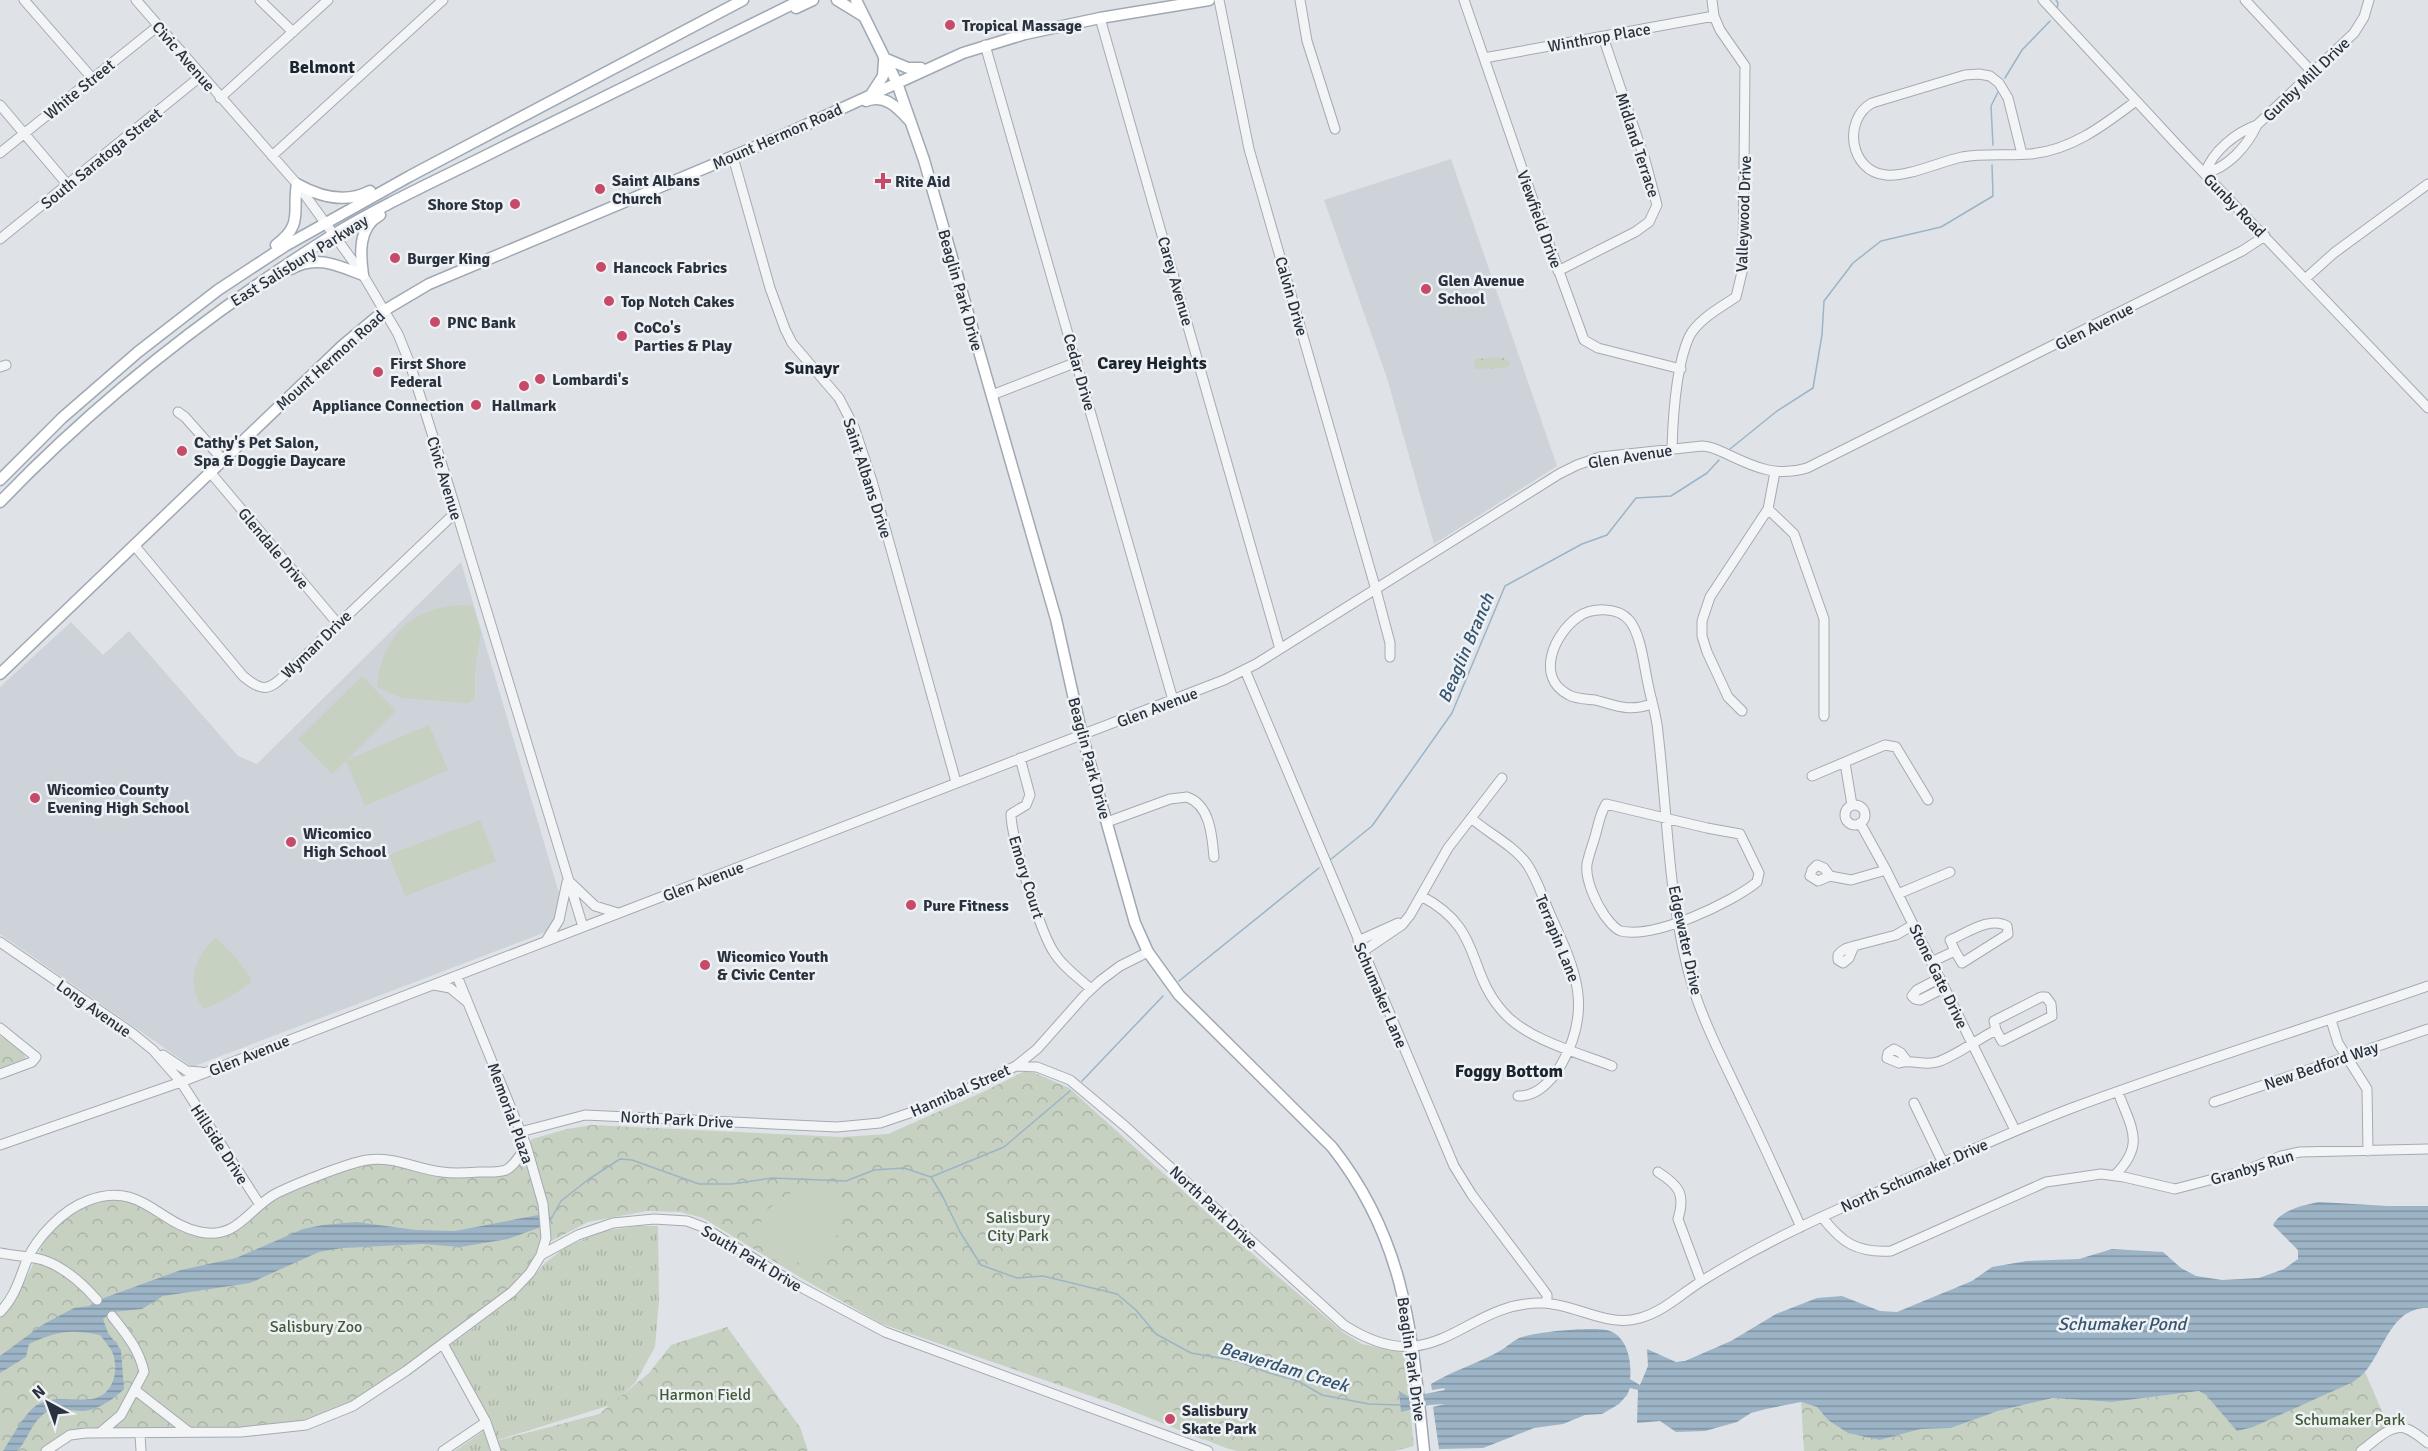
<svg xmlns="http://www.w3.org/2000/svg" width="2428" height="1451" font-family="Signika,sans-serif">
	<defs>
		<pattern id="grass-tufts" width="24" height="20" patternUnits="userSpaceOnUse" patternTransform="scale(1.5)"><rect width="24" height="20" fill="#c6d1c1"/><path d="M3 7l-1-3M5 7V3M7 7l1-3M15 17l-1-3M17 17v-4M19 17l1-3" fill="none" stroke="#aab4a7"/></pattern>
		<pattern id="forest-crowns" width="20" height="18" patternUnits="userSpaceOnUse" patternTransform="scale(1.5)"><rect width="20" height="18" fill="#c6d1c1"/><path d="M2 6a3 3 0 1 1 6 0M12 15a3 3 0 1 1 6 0" fill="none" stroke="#aab4a7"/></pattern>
		<pattern id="water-rules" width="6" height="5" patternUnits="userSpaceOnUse" patternTransform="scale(1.5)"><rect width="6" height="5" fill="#9cb4c6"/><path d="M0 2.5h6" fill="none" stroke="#7f93a2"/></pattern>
	</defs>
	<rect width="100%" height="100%" fill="#dfe3e8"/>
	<path fill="#cdd3d9" d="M1451 159 1557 466 1434 544 1387 378 1324 200Z
		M461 562 559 893 557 915 546 932 192 1067 0 934V687L71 622 103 655 129 631 238 756 257 764Z"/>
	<path fill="url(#grass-tufts)" d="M638 1226H658L659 1300 655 1347 635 1383 611 1405 488 1443 490 1451H455L492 1425 448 1347 518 1294 545 1263 566 1247 603 1231Z"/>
	<path fill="url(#forest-crowns)" d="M1502 357 1510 362 1509 366 1505 368 1476 369 1474 363 1476 359Z
		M0 1036C9 1042 26 1050 26 1061L0 1072Z
		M1025 1071 1035 1073 1069 1088 1274 1273 1344 1333 1362 1344 1404 1353 1414 1446 1394 1451H1237L1226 1448 1120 1406 882 1324 808 1282 703 1218 680 1212 647 1211 588 1222 538 1248 530 1266 518 1282 451 1336 348 1405 320 1418 262 1428H97L70 1432 42 1451H0V1318L16 1299 44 1242 58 1226 81 1208 113 1199H123L145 1207 174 1226 192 1235 213 1237 232 1234 260 1209 290 1192 360 1165 383 1163 508 1174 532 1139 567 1129 592 1125 842 1137 888 1134 985 1091Z
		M727 1327 800 1427 808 1451H491L488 1443 599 1414 649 1373 671 1345Z
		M2365 1372 2390 1430 2361 1451H1804L1801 1402 1817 1407 1828 1420 1880 1440 1921 1429 1951 1428 1998 1411 2054 1398 2112 1402 2199 1391 2206 1395 2353 1382Z"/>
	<path fill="#c6d1c1" d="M462 605 473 606 481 633 475 670V698L468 703 402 698 377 687C383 636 409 608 462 605Z
		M362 676 396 711 347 760 429 725 448 770 365 806 346 761 332 774 298 739Z
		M480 820 496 861 405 896 389 855Z
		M216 938 237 959 251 978 250 983 230 997 204 1009C185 986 194 955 216 938Z
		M792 1192H819L848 1202 825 1269 815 1273 754 1235 768 1209Z
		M1143 1398 1180 1413 1206 1434 1204 1440 1120 1406Z"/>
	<path fill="url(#water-rules)" d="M2319 1202 2388 1206H2428V1308C2391 1307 2384 1351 2364 1373 2361 1376 2357 1379 2353 1382L2253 1427 2237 1431 2206 1395 2199 1391 2112 1402 2053 1398 1998 1411 1951 1428 1921 1429 1880 1440 1848 1433 1828 1420 1817 1407 1801 1402 1766 1409 1751 1413 1737 1422 1705 1431 1676 1432 1660 1421 1637 1423 1638 1390 1630 1388 1627 1395 1619 1404 1602 1414 1585 1415 1563 1424 1534 1428 1483 1448 1439 1449 1433 1407 1445 1404 1429 1405 1401 1412 1399 1391 1409 1397 1445 1390 1444 1388 1432 1390 1431 1384C1452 1371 1476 1364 1498 1352 1506 1348 1513 1340 1522 1337 1539 1332 1594 1326 1610 1331 1628 1338 1632 1363 1630 1379L1640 1385 1648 1366 1647 1349 1676 1362 1685 1361 1731 1341 1776 1314 1817 1298 1842 1296 1880 1311 1897 1312 1972 1281 1992 1267 2027 1261 2079 1259 2112 1249 2163 1252 2181 1268 2196 1276 2222 1280 2259 1278 2284 1269 2298 1259V1250L2273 1225C2281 1210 2303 1205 2319 1202Z
		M549 1213 551 1219 538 1228 508 1239 460 1247 423 1244 342 1248 319 1252 250 1283 163 1296 142 1309 112 1312 103 1319 108 1333 121 1350 124 1389C114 1399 95 1412 80 1411 69 1411 58 1405 48 1411 31 1421 29 1439 17 1451H3C11 1439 22 1418 33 1408 49 1394 73 1402 92 1399 113 1395 119 1372 113 1354 111 1348 104 1340 100 1335 70 1329 57 1331 29 1344L26 1357 0 1373V1356L42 1325 74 1308 89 1306 101 1299 181 1270 236 1258 303 1229 323 1225 356 1222 416 1230 455 1231Z"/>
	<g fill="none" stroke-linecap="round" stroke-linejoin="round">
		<path stroke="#9cb4c6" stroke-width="1.5" d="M2056 0 2058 3 2057 9
			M2005 78 2022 50 2050 21
			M1993 145 1991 106 1998 92
			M1730 449 1777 411 1813 388 1822 335 1824 301 1853 263 1881 241 1941 227 1993 196 1992 165
			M1330 860 1372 826 1452 713 1505 586 1582 544 1607 535 1636 498 1671 496 1707 473 1719 460
			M1179 981 1319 868
			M1082 1081 1163 996
			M931 1177 1004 1147 1070 1091
			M551 1219 561 1201 589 1179 620 1159 632 1160 699 1184H732L772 1178 846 1181 874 1170 904 1168 931 1177 942 1195 960 1232 981 1265 1017 1278 1043 1276 1117 1294 1136 1310 1156 1334 1191 1353 1237 1361 1269 1373 1298 1381 1322 1395 1369 1404 1400 1405"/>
		<g stroke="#a5aab2" stroke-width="11">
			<path id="minor" d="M24 0 92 78
				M136 0 297 184 363 275 398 334 410 364 449 487 583 927
				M260 0 293 32
				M1219 0 1249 149 1376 590 1390 643V657
				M1300 0 1307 41 1335 129
				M1464 0 1534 203 1584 340 1598 348 1681 369
				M2043 0 2179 147 2428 408
				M2245 0 2313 73
				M1100 18 1280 649
				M985 45 1173 700
				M1484 58 1714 16
				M220 98 328 0
				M0 105 67 184
				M0 153 158 26
				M2022 154 2008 98 1999 83 1990 76 1979 74 1965 75 1872 103C1842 120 1850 172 1886 175 1908 177 1939 162 1962 157 1984 153 2008 156 2031 154 2072 150 2104 125 2136 101
				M272 156 443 0
				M733 157 770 288 785 329 792 343 839 398 854 427 872 481 956 782
				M2205 173C2213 151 2235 133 2257 125L2354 33 2364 17 2369 0
				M2205 173C2228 168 2247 146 2257 125
				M0 239 201 76
				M1558 271 1635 232 1649 222 1657 205 1645 160 1603 37
				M2305 279 2334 253 2428 184
				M0 367 6 365
				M992 395 1077 362
				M178 412 185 417 223 460
				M1672 448C1673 416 1676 366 1689 337 1697 320 1721 307 1736 297L1743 268 1745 66 1720 30 1714 16 1712 0
				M210 472 338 624
				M1768 509 1794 534 1824 619V716
				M134 545 243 676C262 692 268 691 285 675L456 512
				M1245 670 1454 1166 1472 1195 1542 1288 1547 1295V1303
				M1652 704C1628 712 1618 706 1595 700 1586 699 1576 699 1569 695 1534 677 1555 633 1578 617 1592 607 1618 607 1629 620 1641 634 1644 666 1648 684 1651 700 1657 716 1658 733 1668 817 1668 906 1693 988 1706 1028 1726 1066 1744 1104 1764 1145 1782 1186 1801 1227
				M1742 711 1728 697 1707 652 1702 636V621L1710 597 1768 509 1775 472
				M1020 758 1030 795 1026 805 1011 814C1011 837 1041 935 1055 954 1064 968 1079 978 1091 989
				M1845 763 1852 805
				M1812 776 1885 745 1896 747 1928 800
				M1606 804 1707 828 1740 834 1759 873 1757 882C1731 903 1655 939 1621 931 1614 929 1609 921 1605 916 1596 903 1585 880 1587 864 1589 854 1593 844 1596 833 1599 822 1600 814 1606 804Z
				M1845 815a10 10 0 1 1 20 0a10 10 0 1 1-20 0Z
				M1471 818C1488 833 1513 845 1527 864 1537 879 1543 898 1550 914 1575 969 1594 1008 1561 1065 1552 1080 1537 1097 1518 1096
				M1107 822 1170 799 1187 797C1210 805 1212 835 1214 857
				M1860 823 1886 870 2015 1130
				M1830 876 1824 868 1817 865 1812 870 1810 876 1818 881 1830 876 1851 880 1886 870
				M571 883 595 906 618 913
				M1898 894 1950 872
				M1421 896C1485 929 1465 972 1505 1014 1529 1040 1579 1053 1612 1066
				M546 941 559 920 567 882
				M1358 941 1398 923
				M0 942 132 1033 153 1050 181 1082 260 1205
				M1854 946C1846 948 1843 949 1838 955V960L1843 963 1849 958 1854 946 1896 935 1913 925
				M1362 952 1402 925 1410 915 1448 848 1502 778
				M1931 962 1955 951 1950 940C1967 933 1990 916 2007 926L2008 934 1962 963 1955 951
				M457 976 526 1145 543 1204 546 1238 541 1255
				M1940 978 1917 990 1912 996 1915 999 1920 1000 1944 988
				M434 985 450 988 466 1001
				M2331 1020 2338 1043 2367 1089 2368 1151
				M0 1028 36 1057 32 1062 0 1074
				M163 1055 187 1071 201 1072
				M1907 1061 1901 1053 1894 1049 1888 1053 1887 1058 1899 1063C1912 1059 1924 1066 1937 1062 1952 1058 1980 1038 1996 1030L2002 1041 2052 1016 2051 1004 2046 997H2041L1994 1021 1996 1030
				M1016 1066 1037 1067 1070 1080 1126 1127 1344 1325C1437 1385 1463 1301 1543 1303 1576 1304 1607 1328 1640 1318 1665 1311 1683 1292 1705 1279 1755 1248 1808 1222 1862 1199 1932 1168 2001 1135 2072 1108 2190 1064 2310 1027 2428 986
				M2214 1102 2428 1029
				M1914 1103 1943 1163
				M520 1132 585 1115 837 1127 880 1123 936 1104 1016 1066 1037 1049 1085 995 1100 981 1120 966 1148 952
				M0 1145 181 1082 1224 680 1256 664 1559 474 1577 465 1600 457 1702 446C1712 446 1720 451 1729 455 1756 468 1777 477 1807 468L2242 251 2265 236
				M1658 1172C1678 1185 1686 1193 1678 1219L1701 1281
				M2115 1175C2146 1144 2131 1128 2118 1092
				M1822 1217C1842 1243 1857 1253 1891 1251L2046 1182 2101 1174 2124 1177 2175 1189 2244 1171 2281 1156 2300 1152 2428 1149
				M0 1253C14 1256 30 1256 43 1260 64 1267 83 1284 97 1300
				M0 1312C15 1297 19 1280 27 1260 37 1237 63 1210 87 1201 141 1180 157 1223 200 1232 238 1240 248 1208 277 1193 298 1183 345 1164 367 1160 394 1156 416 1169 442 1172 454 1174 467 1173 479 1172 487 1172 498 1173 506 1170 515 1165 521 1154 526 1145
				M443 1344 486 1422 496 1451
				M135 1390 189 1432
				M101 1432 121 1415 144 1372C139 1349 126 1334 112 1316
				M140 1434 141 1451
				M46 1451 70 1435 86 1433 241 1432 306 1425 353 1406 406 1371 512 1292 530 1273 541 1255 578 1235 613 1223 654 1219 687 1221 703 1227 795 1284 885 1332 1208 1451
				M443 1451 486 1422
				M2361 1451C2373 1443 2391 1422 2407 1429 2415 1432 2421 1438 2428 1443"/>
		</g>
		<g stroke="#9fa9b3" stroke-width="13">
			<path id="major" d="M837 0 863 16
				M856 0 897 83 924 160 1056 619 1082 735 1135 923 1148 952 1179 995 1332 1147C1407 1242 1412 1336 1424 1451
				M796 8 813 0
				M884 58 908 68H921
				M872 93 883 76 884 61
				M866 101C885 94 897 107 909 120
				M276 245C304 224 292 212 297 184 320 197 345 204 370 191
				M291 269C316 254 339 266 363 275 360 254 358 227 380 215
				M0 480 62 418 138 352 218 290 285 246 410 176 743 0
				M0 502C99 399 210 312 331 236 385 203 444 177 501 148 601 99 701 49 801 0
				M0 674 342 346 385 310 429 284 786 134 963 53 1025 34 1100 18 1209 0"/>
		</g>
		<use href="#minor" stroke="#f2f4f6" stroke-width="9"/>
		<use href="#major" stroke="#fff" stroke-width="10"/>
	</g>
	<g fill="#c74a68" stroke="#eff2f5" stroke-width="2">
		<circle cx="950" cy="25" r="6"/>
		<path d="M880 172h6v6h6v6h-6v6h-6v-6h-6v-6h6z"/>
		<circle cx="600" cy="189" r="6"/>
		<circle cx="515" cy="204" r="6"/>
		<circle cx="395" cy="258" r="6"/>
		<circle cx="601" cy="267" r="6"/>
		<circle cx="1426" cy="289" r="6"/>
		<circle cx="609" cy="301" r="6"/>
		<circle cx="435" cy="322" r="6"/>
		<circle cx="622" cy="336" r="6"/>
		<circle cx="378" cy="372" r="6"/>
		<circle cx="540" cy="379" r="6"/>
		<circle cx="524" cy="386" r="6"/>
		<circle cx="476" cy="405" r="6"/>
		<circle cx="182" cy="451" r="6"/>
		<circle cx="35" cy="798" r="6"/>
		<circle cx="291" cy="842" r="6"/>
		<circle cx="911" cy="905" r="6"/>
		<circle cx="705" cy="965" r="6"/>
		<circle cx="1170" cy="1419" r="6"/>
	</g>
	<g text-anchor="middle" stroke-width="5" stroke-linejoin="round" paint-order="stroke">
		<g font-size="16" font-weight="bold" fill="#29323e" stroke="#eff2f5" text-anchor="start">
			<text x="962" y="31">Tropical Massage</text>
			<text x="612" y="186">Saint Albans<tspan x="612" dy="18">Church</tspan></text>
			<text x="895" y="187">Rite Aid</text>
			<text x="503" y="210" text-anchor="end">Shore Stop</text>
			<text x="407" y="264">Burger King</text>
			<text x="613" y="273">Hancock Fabrics</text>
			<text x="1438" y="286">Glen Avenue<tspan x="1438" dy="18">School</tspan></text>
			<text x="621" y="307">Top Notch Cakes</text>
			<text x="447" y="328">PNC Bank</text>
			<text x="634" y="333">CoCo's<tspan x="634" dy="18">Parties &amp; Play</tspan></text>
			<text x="390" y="369">First Shore<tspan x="390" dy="18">Federal</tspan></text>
			<text x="552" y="385">Lombardi's</text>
			<text x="464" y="411" text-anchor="end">Appliance Connection</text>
			<text x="524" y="411" text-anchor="middle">Hallmark</text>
			<text x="194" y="448">Cathy's Pet Salon,<tspan x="194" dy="18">Spa &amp; Doggie Daycare</tspan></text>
			<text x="47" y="795">Wicomico County<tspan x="47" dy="18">Evening High School</tspan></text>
			<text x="303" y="839">Wicomico<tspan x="303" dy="18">High School</tspan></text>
			<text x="923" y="911">Pure Fitness</text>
			<text x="717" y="962">Wicomico Youth<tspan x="717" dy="18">&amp; Civic Center</tspan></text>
			<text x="1182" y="1416">Salisbury<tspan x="1182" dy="18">Skate Park</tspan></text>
		</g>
		<g font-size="16" fill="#29323e" stroke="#eff2f5">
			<text transform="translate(1599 37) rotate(-10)" y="6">Winthrop Place</text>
			<text transform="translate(184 56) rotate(49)" y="6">Civic Avenue</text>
			<text transform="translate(2306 79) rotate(-44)" y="6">Gunby Mill Drive</text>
			<text transform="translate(79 89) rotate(-39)" y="6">White Street</text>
			<text transform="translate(777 136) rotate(-24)" y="6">Mount Hermon Road</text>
			<text transform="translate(1638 145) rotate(72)" y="6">Midland Terrace</text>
			<text transform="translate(101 158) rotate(-39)" y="6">South Saratoga Street</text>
			<text transform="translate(2235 205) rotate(46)" y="6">Gunby Road</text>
			<text transform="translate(1743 214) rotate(-88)" y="6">Valleywood Drive</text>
			<text transform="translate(1540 219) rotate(70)" y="6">Viewfield Drive</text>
			<text transform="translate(299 260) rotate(-32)" y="6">East Salisbury Parkway</text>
			<text transform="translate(1176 281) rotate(74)" y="6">Carey Avenue</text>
			<text transform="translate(961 290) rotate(74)" y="6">Beaglin Park Drive</text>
			<text transform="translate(1292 296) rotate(74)" y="6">Calvin Drive</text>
			<text transform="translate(2094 326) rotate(-27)" y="6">Glen Avenue</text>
			<text transform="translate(330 360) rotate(-42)" y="6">Mount Hermon Road</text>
			<text transform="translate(1080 372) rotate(74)" y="6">Cedar Drive</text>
			<text transform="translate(1630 456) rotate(-9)" y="6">Glen Avenue</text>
			<text transform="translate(445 478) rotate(73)" y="6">Civic Avenue</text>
			<text transform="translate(868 478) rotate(72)" y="6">Saint Albans Drive</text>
			<text transform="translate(274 548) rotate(50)" y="6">Glendale Drive</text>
			<text transform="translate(316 644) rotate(-44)" y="6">Wyman Drive</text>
			<text transform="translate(1157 707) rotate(-21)" y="6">Glen Avenue</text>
			<text transform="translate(1090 758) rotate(75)" y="6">Beaglin Park Drive</text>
			<text transform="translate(1027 877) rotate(73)" y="6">Emory Court</text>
			<text transform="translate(703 881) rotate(-21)" y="6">Glen Avenue</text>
			<text transform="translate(1558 938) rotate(68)" y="6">Terrapin Lane</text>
			<text transform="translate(1686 940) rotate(78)" y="6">Edgewater Drive</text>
			<text transform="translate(1939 976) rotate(64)" y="6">Stone Gate Drive</text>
			<text transform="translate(1381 995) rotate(67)" y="6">Schumaker Lane</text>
			<text transform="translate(94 1008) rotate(35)" y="6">Long Avenue</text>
			<text transform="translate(249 1055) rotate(-22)" y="6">Glen Avenue</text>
			<text transform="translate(2321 1065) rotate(-19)" y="6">New Bedford Way</text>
			<text transform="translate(960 1090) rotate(-24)" y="6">Hannibal Street</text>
			<text transform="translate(511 1113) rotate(70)" y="6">Memorial Plaza</text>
			<text transform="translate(677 1119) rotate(3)" y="6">North Park Drive</text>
			<text transform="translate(220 1144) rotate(57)" y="6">Hillside Drive</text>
			<text transform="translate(2252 1167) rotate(-17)" y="6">Granbys Run</text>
			<text transform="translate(1914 1175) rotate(-24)" y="6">North Schumaker Drive</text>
			<text transform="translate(1214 1207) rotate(43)" y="6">North Park Drive</text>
			<text transform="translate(752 1258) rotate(31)" y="6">South Park Drive</text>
			<text transform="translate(1412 1359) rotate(82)" y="6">Beaglin Park Drive</text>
		</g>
		<g font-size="16" fill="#405937" stroke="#eff2f5">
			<text x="1018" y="1223">Salisbury<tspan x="1018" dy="18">City Park</tspan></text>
			<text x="316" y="1332">Salisbury Zoo</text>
			<text x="705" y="1400">Harmon Field</text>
			<text x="2350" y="1425">Schumaker Park</text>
		</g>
		<g font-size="18" font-weight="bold" fill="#1b242f" stroke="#eff2f5">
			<text x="322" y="73">Belmont</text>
			<text x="1152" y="369">Carey Heights</text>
			<text x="812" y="374">Sunayr</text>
			<text x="1509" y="1077">Foggy Bottom</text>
		</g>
		<g font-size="18" font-style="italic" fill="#355570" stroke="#eff2f5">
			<text transform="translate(1466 648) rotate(-67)" y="6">Beaglin Branch</text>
			<text x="2122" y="1330">Schumaker Pond</text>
			<text transform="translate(1284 1367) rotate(17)" y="6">Beaverdam Creek</text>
		</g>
	</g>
	<g transform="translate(48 1403) rotate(319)" stroke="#eff2f5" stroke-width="4.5" paint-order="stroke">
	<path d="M0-4.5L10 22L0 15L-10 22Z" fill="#29323e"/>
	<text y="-9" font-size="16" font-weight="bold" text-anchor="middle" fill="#29323e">N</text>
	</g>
</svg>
